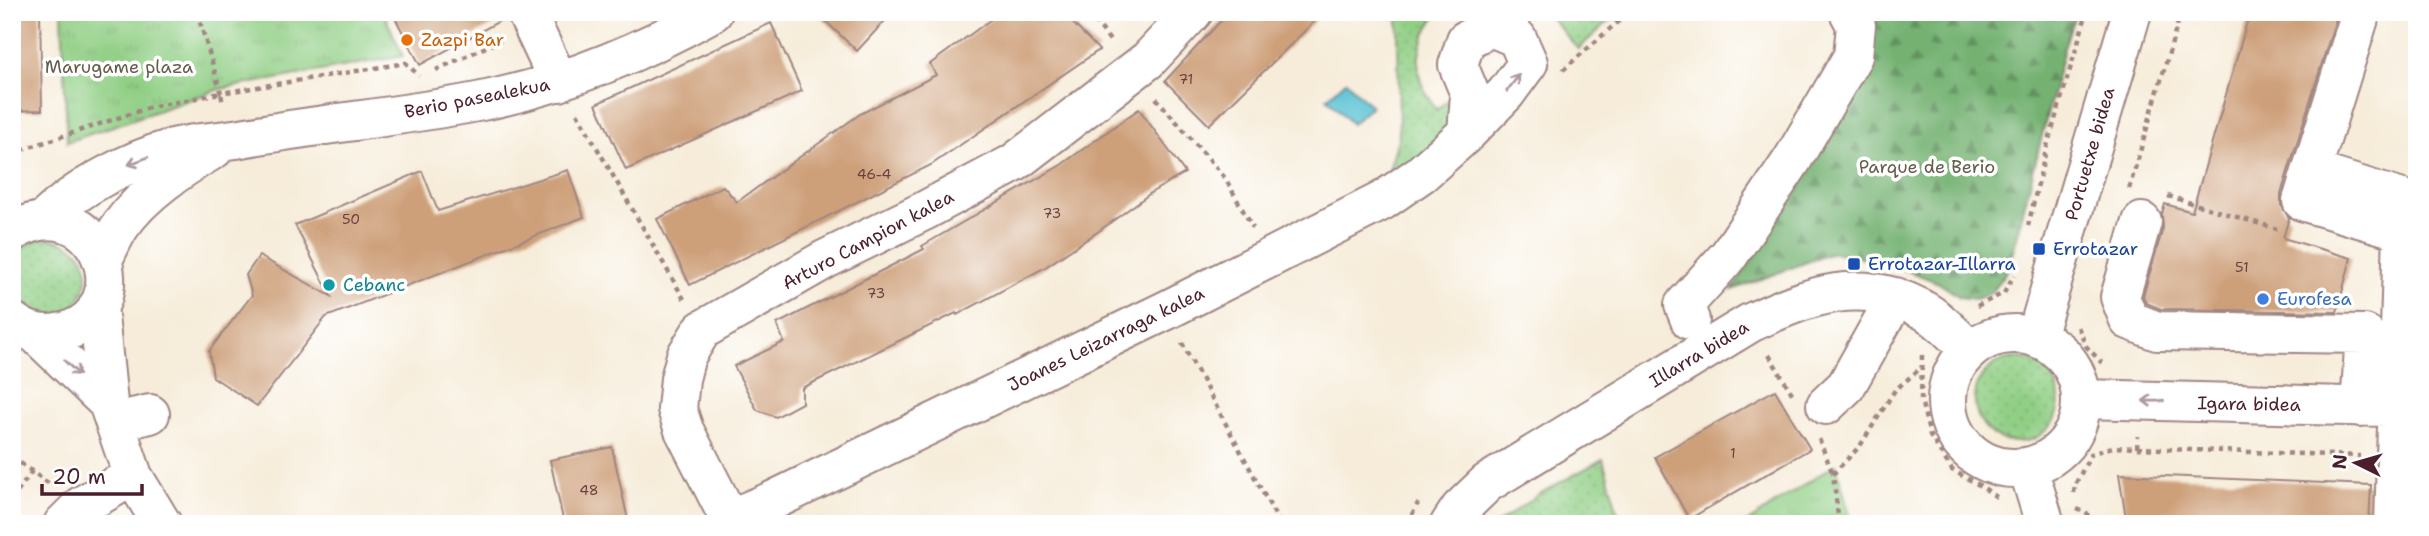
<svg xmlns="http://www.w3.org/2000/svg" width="2429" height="536" font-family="'Shantell Sans',sans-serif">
	<defs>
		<pattern id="grass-dots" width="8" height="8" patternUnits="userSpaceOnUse" patternTransform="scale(1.75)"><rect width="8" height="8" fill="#91cf85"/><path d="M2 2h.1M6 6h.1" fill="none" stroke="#7fb173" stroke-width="1.8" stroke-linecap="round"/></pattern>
		<pattern id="forest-firs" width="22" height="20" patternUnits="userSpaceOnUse" patternTransform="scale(1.75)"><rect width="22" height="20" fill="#74b272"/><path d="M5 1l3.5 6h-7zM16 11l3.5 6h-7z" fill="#61905e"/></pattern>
		<pattern id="park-tufts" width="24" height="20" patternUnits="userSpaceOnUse" patternTransform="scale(1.75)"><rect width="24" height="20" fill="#91cf85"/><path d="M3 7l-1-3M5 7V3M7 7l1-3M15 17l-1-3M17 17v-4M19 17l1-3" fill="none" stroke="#7fb173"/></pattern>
	</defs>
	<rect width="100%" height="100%" fill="#fff"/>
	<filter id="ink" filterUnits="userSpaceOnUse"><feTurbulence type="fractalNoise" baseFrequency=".0143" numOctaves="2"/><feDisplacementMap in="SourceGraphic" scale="14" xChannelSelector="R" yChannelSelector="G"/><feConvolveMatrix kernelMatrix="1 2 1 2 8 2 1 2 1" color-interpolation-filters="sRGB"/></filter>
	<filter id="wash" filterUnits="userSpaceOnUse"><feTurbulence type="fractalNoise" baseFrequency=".00686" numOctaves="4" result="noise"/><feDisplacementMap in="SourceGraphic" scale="28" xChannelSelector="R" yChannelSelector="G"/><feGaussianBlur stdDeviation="1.57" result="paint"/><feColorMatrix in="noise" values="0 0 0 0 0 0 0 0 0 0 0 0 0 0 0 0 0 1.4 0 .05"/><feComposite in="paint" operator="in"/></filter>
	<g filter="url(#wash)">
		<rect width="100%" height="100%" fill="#f6ecd9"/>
		<path fill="url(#grass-dots)" stroke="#6e7758" stroke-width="2" d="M1398 12H1440C1422 30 1413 61 1422 85 1426 94 1432 102 1436 110L1455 95 1453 128 1391 181 1389 170 1399 136Z
			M1546 12H1619L1578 49Z
			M44 237C60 241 81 245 86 265 91 290 74 317 47 318 36 318 15 306 12 295 11 290 12 284 12 279 12 248 17 249 44 237Z
			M1975 400a42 42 0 1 1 84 0a42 42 0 1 1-84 0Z
			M1603 459 1621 524H1497L1539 494Z"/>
		<path fill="url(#forest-firs)" stroke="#5f684e" stroke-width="2" d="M1864 12H2076L2064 48 2009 267 1991 293 1976 299 1960 297 1939 283 1898 267 1834 252 1732 290 1871 61Z"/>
		<path fill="url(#park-tufts)" stroke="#6e7758" stroke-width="2" d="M62 12H383L403 56 220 89 67 142Z
			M1836 464 1852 524H1745Z"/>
		<path fill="#57c1d3" stroke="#50707f" stroke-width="2" d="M1346 81 1371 106 1352 124 1327 98Z"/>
		<g id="blocks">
			<path fill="#cea07a" d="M12 12H40L42 110 12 111Z
				M392 12H504L505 18 420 65Z
				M816 12H893L857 51Z
				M1001 12H1062L1099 50 931 165 690 285 657 219 723 186 737 202 860 114 936 75 930 64Z
				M1229 12H1324L1209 125 1165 81Z
				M2250 12H2338L2281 194V205L2289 218 2283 238 2351 258 2337 312 2161 309 2146 303 2143 296 2163 228 2162 214 2165 204 2192 212Z
				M771 23 802 91 626 170 596 104Z
				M1139 109 1185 173 1152 192 1099 231 1044 268 957 315 956 313 802 388V403L776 417 757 410 734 366 784 342 777 324 924 249 922 246 1061 165Z
				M568 170 584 217 326 317 257 406 213 377 209 351 252 295 246 275 259 256 331 296 295 225 422 171 438 211Z
				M1775 390 1810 449 1689 519 1655 457Z
				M612 447 628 520 614 524H564L550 460Z
				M2119 474 2371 485 2369 524H2127Z"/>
		</g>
	</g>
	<g filter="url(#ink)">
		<use href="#blocks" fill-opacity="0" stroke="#a08682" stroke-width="2"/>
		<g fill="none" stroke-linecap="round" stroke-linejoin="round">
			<g stroke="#a08682" stroke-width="42">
				<path id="minor" d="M526 12 559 82
					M2361 12 2302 201 2403 231 2394 524
					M2325 175 2402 199 2403 231
					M45 219C77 187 129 161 173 148 195 142 219 142 241 138 319 124 399 117 477 102 561 86 638 54 713 12
					M2142 222 2120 297 2129 320 2157 331 2365 334 2360 407
					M12 232C98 181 144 312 63 332 44 337 27 333 12 321
					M103 259C109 248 114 235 121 225 144 193 180 169 214 149
					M98 306 108 403 133 476 162 524
					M1690 320 1684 305 1729 255 1793 159 1853 56 1856 25 1849 12
					M35 333 108 403
					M1947 401a67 67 0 1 1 134 0a67 67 0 1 1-134 0Z
					M2036 337 2132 12
					M2082 399 2387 407
					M1826 405 1846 386 1896 297
					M115 422 150 414
					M2028 468 2045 524
					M729 519 772 501 1167 310 1382 201 1421 174 1467 133 1506 93 1528 63 1517 38 1491 27 1466 40 1458 65 1470 94 1467 133
					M63 524 81 506 133 476
					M732 524 684 430 677 409 680 379 686 356 702 330 826 259 924 211 1014 163 1148 60 1193 12
					M1450 524 1460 509 1487 483 1750 323C1808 296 1863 274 1925 311 1941 320 1956 337 1970 350"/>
			</g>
			<path stroke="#a08682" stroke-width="4.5" stroke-dasharray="5 5" stroke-linecap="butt" d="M197 12 221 93 406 63 419 76
				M1089 12 1111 42
				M436 70 501 40
				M1563 70 1629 12
				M1156 98 1225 178 1253 228
				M577 113 684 299
				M12 153 151 107 221 93 223 105
				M2129 189 2181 12
				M2168 196 2277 229
				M2028 226 2046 150 2087 12
				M1977 306 2004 293 2014 275
				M2078 327 2086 346 2102 363
				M1182 343 1280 524
				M1769 355 1793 395
				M1922 355 1921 400 1930 436 1952 470 1981 486 1998 498
				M1819 439 1833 474
				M2137 448 2360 456
				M12 457 51 485
				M2074 493 2075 485 2091 454 2112 447 2137 448 2138 436
				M12 500 32 471
				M2077 509 2087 513 2090 524
				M1407 524 1418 503
				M1839 524 1833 474 1860 446 1895 390 1922 367"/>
			<use href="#minor" stroke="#fff" stroke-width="38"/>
		</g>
		<defs><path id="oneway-shaft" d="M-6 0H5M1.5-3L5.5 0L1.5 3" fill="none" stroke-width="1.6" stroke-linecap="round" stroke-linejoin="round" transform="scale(1.75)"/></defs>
		<g stroke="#ae9aa0">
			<use href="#oneway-shaft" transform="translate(1513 83) rotate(-53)"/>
			<use href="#oneway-shaft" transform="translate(138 161) rotate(159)"/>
			<use href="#oneway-shaft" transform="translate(72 368) rotate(44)"/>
			<use href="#oneway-shaft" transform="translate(2153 401) rotate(-179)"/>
		</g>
	</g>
	<circle fill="#e8710a" stroke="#fff" stroke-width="2.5" cx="407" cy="40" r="7"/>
	<g fill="#1a4fb4" stroke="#fff" stroke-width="2.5">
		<rect x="2032" y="242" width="14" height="14" rx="3.5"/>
		<rect x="1847" y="257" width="14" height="14" rx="3.5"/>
	</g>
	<circle fill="#0f9aa8" stroke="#fff" stroke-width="2.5" cx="329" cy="285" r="7"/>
	<circle fill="#3f7fe0" stroke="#fff" stroke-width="2.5" cx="2263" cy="299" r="7"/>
	<g text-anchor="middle" stroke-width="7" stroke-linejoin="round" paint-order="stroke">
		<g font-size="14" fill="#6b3f3f">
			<text x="1186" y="84">71</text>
			<text x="874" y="179">46-4</text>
			<text x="1052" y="218">73</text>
			<text x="351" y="224">50</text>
			<text x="2242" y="272">51</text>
			<text x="876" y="298">73</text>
			<text x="1733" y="458">1</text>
			<text x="589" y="495">48</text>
		</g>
		<g font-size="18" fill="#c56008" stroke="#fff" text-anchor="start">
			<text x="421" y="46">Zazpi Bar</text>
		</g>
		<g font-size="18" fill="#635d4a" stroke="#fff">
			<text x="119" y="73">Marugame plaza</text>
			<text x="1927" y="173">Parque de Berio</text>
		</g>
		<g font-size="18" fill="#4a1f2b" stroke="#fff">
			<text transform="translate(477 98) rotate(-11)" y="6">Berio pasealekua</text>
			<text transform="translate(2090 154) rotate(-74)" y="6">Portuetxe bidea</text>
			<text transform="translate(868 240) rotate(-28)" y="6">Arturo Campion kalea</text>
			<text transform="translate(1106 339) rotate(-26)" y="6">Joanes Leizarraga kalea</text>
			<text transform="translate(1699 354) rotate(-31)" y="6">Illarra bidea</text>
			<text transform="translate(2249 404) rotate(1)" y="6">Igara bidea</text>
		</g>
		<g font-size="18" fill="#164399" stroke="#fff" text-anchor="start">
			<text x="2053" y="255">Errotazar</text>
			<text x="1868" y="270">Errotazar-Illarra</text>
		</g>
		<g font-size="18" fill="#0d838f" stroke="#fff" text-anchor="start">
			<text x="343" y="291">Cebanc</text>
		</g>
		<g font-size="18" fill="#366cbe" stroke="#fff" text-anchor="start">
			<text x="2277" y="305">Eurofesa</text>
		</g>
	</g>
	<rect width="2429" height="536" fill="none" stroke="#fff" stroke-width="42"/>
	<g transform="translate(2356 463) rotate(275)" stroke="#ffffff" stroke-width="5" paint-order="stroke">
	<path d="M0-5L12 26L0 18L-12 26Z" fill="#4a1f2b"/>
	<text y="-10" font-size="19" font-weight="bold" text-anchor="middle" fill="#4a1f2b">N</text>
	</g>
	<path d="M42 484v10h100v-10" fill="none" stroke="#4a1f2b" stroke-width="3.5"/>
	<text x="52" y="484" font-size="21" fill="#4a1f2b" stroke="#ffffff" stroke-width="5" paint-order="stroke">20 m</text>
</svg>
